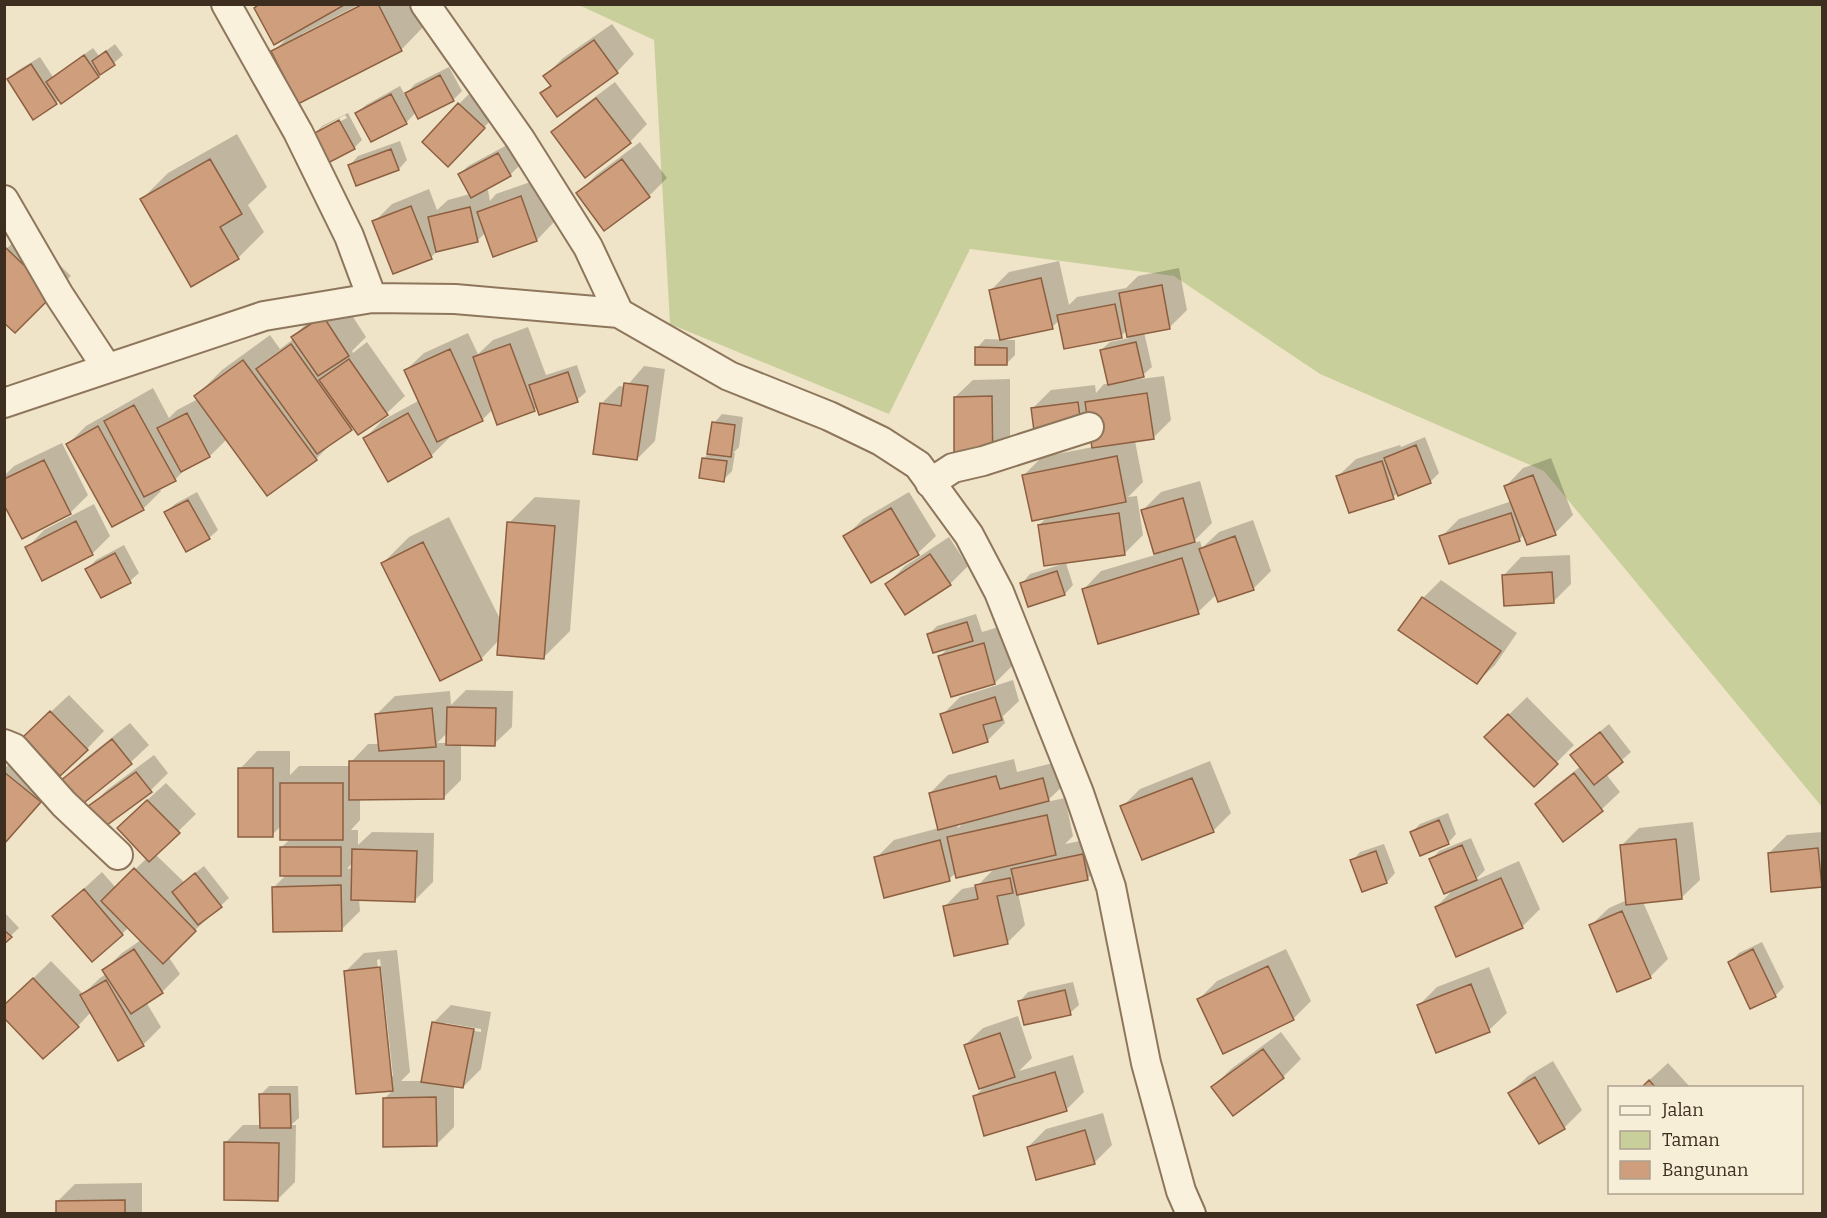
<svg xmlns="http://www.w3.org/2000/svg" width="1827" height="1218" font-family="Bitter,serif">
	<rect width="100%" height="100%" fill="#f0e4c8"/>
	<path fill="#c9cf9b" d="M579 5H1822V807L1544 471 1320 374 1174 276 970 249 889 414 670 324 654 40Z"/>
	<path fill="#0003" fill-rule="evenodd" d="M260 4H360L302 34V37L366 4H418L427 23 401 50 273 52 289 36Z
		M612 24 634 54 617 72 542 93 551 84 545 76 563 58Z
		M115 44 123 55 99 76 61 102 60 99 56 103 9 80 17 71 40 57 53 77 93 48 99 56Z
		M449 67 462 91 453 100 416 112 406 123 357 113 366 105 400 86 405 95 415 84Z
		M615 82 647 124 630 142 553 133 571 115Z
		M476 87 501 109 466 147 459 104Z
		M348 113 362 140 354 148 313 135 322 126ZM345 115 347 118 321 131V128Z
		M237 134 267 187 248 205 264 232 238 258 142 199 168 173Z
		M400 141 407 160 399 169 350 165 358 156Z
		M640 142 667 178 649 196 604 228 578 193 596 175Z
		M507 145 519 166 510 175 480 192 488 190 490 201 496 194 539 179 554 222 537 240 494 255 486 232 477 241 439 250 431 257 374 222 392 204 429 189 437 210 448 200 470 194 459 175 468 166Z
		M25 231 71 276 15 331 4 251Z
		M1059 261 1069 305 1077 297 1126 288 1138 276 1179 268 1187 310 1169 328 1144 332 1152 367 1143 375 1132 378 1133 380 1164 376 1171 420 1153 438 1135 441 1143 482 1128 497 1137 496 1143 535 1125 553 1045 565 1039 525 1049 515 1024 475 1042 457 1093 447 1091 429 1033 408 1051 390 1095 385 1096 393 1104 384H1109L1101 350 1110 342 1129 338 1127 330 1121 336 1060 320 1052 327 991 290 1009 272Z
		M342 300 366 337 352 351 353 353 367 342 405 396 387 413 354 426 335 440 316 459 227 439 210 456 186 468 175 480 159 488 161 491 143 509 68 444 86 426 153 388 169 418 177 410 198 399 196 396 222 370 270 335 280 349 295 338 293 337 311 319Z
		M528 327 546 375 577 365 586 392 577 400 538 406 534 410 493 409 482 420 448 435 449 438 432 455 388 479 365 438 383 420 420 400 406 370 424 353 468 333 478 354 493 340Z
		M985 339 1015 340V355L1006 364 977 348Z
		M644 366 665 369 655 441 637 459 601 404 619 386 626 387Z
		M1010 379V453L956 471 955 397 973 380Z
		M722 414 743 417 739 447 733 453H735L732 471 723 480 704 458 709 453 714 423Z
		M1425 437 1439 473 1430 482 1399 492 1393 497 1338 476 1356 459 1400 445 1401 447Z
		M62 443 88 495 69 514 4 501V476L14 466Z
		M1551 458 1573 515 1555 533 1524 534 1520 539 1450 562 1441 537 1459 519 1512 501 1506 486 1523 468Z
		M1200 481 1212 523 1191 544 1200 541 1202 548 1219 532 1253 520 1271 571 1253 589 1217 594 1198 612 1084 589 1101 571 1155 555 1143 510 1161 492Z
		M197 492 218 530 209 538 166 512 175 504Z
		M909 492 936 536 918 553 845 537 863 519Z
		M535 497 580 500 570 631 544 657 500 639 481 659 383 563 409 537 449 517 501 621 509 523Z
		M94 504 110 536 92 554 27 548 44 530Z
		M949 537 968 566 950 584 906 613 887 584 905 566Z
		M124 545 139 573 130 581 102 596 87 569 96 560Z
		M1570 555 1571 584 1553 602 1504 575 1521 557Z
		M1066 563 1073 585 1065 594 1022 583 1030 574Z
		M1441 580 1517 633 1495 665 1477 682 1423 598Z
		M976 614 982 632 1002 626 1013 665 992 686 940 656 950 646 928 635 937 626Z
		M1013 680 1019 701 1003 716 1005 723 987 741 942 715 960 697Z
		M466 690 513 691 512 727 494 744H461V780L444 797 360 798V820L351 830H358V845L372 832 434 833 433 882 415 900 359 899 360 911 342 929 273 888 286 875 281 848 291 838 281 826 272 835 240 769 257 751H290V775L299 766H351V762L368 744H379L377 714 395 696 450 691 451 705ZM448 732 447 743H437ZM353 862V868L347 869Z
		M69 695 104 731 87 749 43 719Z
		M1527 697 1574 745 1534 785 1486 737Z
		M130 723 149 745 131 762 81 804 62 781 80 763Z
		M1609 724 1631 752 1606 774 1620 792 1602 809 1564 839 1537 805 1554 787 1581 766 1572 755Z
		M21 753 57 783 4 845V769Z
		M154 755 168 773 151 790 89 808 107 790Z
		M1014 759 1017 772 1061 761 1067 782 1046 802 1065 798 1073 836 1065 844 1100 837 1105 861 1087 879 1018 893 1025 925 1007 943 944 907 962 889 977 886 996 867 957 872 949 879 876 858 894 840 939 828 930 793 948 775ZM965 821 958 828 957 823Z
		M1210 761 1231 813 1213 831 1122 807 1140 789Z
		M166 783 196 814 155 854 184 882 204 866 229 898 168 956 180 974 162 992 146 1002 161 1027 143 1045 91 1012 78 1026 18 993 51 961 83 994 100 978 106 974 104 970 122 953 141 940 129 927 122 934 54 916 102 872 116 888 147 858 136 810Z
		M1448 813 1456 834 1448 843 1412 832 1420 824Z
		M1693 822 1700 880 1682 897 1643 902 1668 959 1650 977 1591 925 1609 908 1627 900 1621 846 1639 828Z
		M1822 832V884L1821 886 1769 853 1787 835Z
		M1471 838 1485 870 1474 881 1519 861 1540 909 1522 927 1436 907 1456 887 1431 860 1439 851Z
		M1384 844 1395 873 1387 882 1352 861 1360 852Z
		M4 912 19 928 4 942Z
		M1762 942 1784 987 1775 996 1730 962 1739 953Z
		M1286 949 1311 1001 1293 1019 1199 999 1217 981Z
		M397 950 410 1072 401 1081H423L433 1023 451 1005 491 1012 481 1069 463 1087 454 1085V1127L436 1145 384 1099 393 1090 358 1093 346 971 364 953ZM380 959 393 1076H390L377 960ZM445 1023 481 1029V1032L445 1026Z
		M1489 967 1507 1013 1489 1030 1419 1005 1437 987Z
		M1073 982 1079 1005 1070 1013 1020 1001 1028 992Z
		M1018 1016 1032 1058 1019 1071 1073 1055 1084 1092 1066 1110 974 1097 986 1085 965 1045 983 1028Z
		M1281 1032 1301 1059 1283 1077 1234 1114 1213 1087 1231 1069Z
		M1553 1061 1582 1110 1564 1128 1510 1093 1528 1076Z
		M1668 1063 1691 1088H1642L1644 1085Z
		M269 1086H298L299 1118 291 1125H296L295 1182 277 1200 225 1143 243 1125H261L260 1095Z
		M1103 1113 1112 1145 1094 1163 1028 1147 1046 1129Z
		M142 1183V1214H58L57 1202 75 1184Z"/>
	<path fill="#cf9f7d" stroke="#8d5f41" stroke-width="1.5" d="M260 4H346L274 45 254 8Z
		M363 4H378L402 51 298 104 271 51Z
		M594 40 618 73 557 117 540 93 551 86 543 76Z
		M106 51 115 65 100 75 92 61Z
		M84 55 99 77 61 104 46 82Z
		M31 64 57 104 33 120 7 79Z
		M440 75 454 101 418 119 405 93Z
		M391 94 407 124 371 142 355 113Z
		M596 98 631 143 585 178 551 132Z
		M458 103 485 128 448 167 422 142Z
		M339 120 355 149 326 164 311 135Z
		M391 149 399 170 356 186 348 165Z
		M498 153 511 176 471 198 458 174Z
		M210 159 242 214 220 227 239 259 191 287 140 199Z
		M622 159 650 197 604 231 576 193Z
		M521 196 537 241 493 257 477 212Z
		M411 206 432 259 393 274 372 221Z
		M470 207 478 242 436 252 428 217Z
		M6 248 54 294 15 333 4 323V249Z
		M1041 278 1053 329 1000 340 989 290Z
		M1162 285 1170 329 1127 337 1119 293Z
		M1115 304 1122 338 1064 349 1057 315Z
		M323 316 349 356 318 376 291 337Z
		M1136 342 1144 377 1108 385 1100 350Z
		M291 344 352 430 317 454 256 369Z
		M510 344 535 411 497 425 473 357Z
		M975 347 1007 348V365H975Z
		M450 349 483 421 437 442 404 370Z
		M349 359 388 415 358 435 319 380Z
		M243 360 317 460 267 496 194 396Z
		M568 372 578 402 539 415 529 385Z
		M624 383 648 386 637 460 593 454 600 403 621 406Z
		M1147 393 1154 439 1092 448 1085 402Z
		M992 396 993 472H954V397Z
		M1078 402 1083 439 1036 446 1031 408Z
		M134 405 176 481 144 497 104 421Z
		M187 413 210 457 181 472 157 428Z
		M408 413 432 457 388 482 363 438Z
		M712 422 735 425 731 457 707 454Z
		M98 426 144 510 112 527 66 444Z
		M1416 445 1431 483 1398 496 1384 458Z
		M1117 456 1126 502 1032 521 1022 475Z
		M702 458 727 461 724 482 699 478Z
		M44 460 71 514 22 539 4 505V479Z
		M1382 461 1394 499 1349 513 1336 476Z
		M1533 475 1556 535 1527 545 1504 486Z
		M1183 498 1195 542 1154 554 1141 510Z
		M188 500 210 539 186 552 164 512Z
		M891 508 919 555 871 583 843 536Z
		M1119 513 1125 555 1044 566 1038 525Z
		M1511 513 1520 541 1449 564 1439 536Z
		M76 521 93 555 42 581 25 547Z
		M507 522 555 526 544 659 497 655Z
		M1235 536 1254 590 1218 602 1199 549Z
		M423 542 482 660 440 681 381 563Z
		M115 553 131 583 101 598 85 569Z
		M930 554 951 585 905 615 885 584Z
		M1182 558 1199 614 1098 644 1082 589Z
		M1057 571 1065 595 1028 607 1020 583Z
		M1552 572 1554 603 1504 606 1502 575Z
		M1422 597 1501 651 1477 684 1398 630Z
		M967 622 973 641 933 653 927 634Z
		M984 643 995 684 951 697 938 656Z
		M995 697 1002 720 983 725 988 742 953 753 940 714Z
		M447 707 496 708 495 746 446 745Z
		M432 708 436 747 379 751 375 714Z
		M50 711 88 750 60 776 23 737Z
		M1508 714 1558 764 1534 787 1484 737Z
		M1600 732 1623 762 1594 785 1570 755Z
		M112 739 132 764 80 806 60 781Z
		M349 761H444V799L349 800Z
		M238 768H273V837H238Z
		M4 772 41 802 4 844Z
		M136 772 152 792 103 828 87 807Z
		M1574 773 1603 811 1563 842 1535 804Z
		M996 776 1000 789 1043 778 1049 801 938 830 929 793Z
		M1192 778 1214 832 1142 860 1120 806Z
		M280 783H343V840H280Z
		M147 800 180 833 149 862 117 828Z
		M1047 815 1056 855 956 878 947 837Z
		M1439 820 1449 844 1420 856 1410 832Z
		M1676 839 1682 899 1626 905 1620 845Z
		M940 840 950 881 884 898 874 857Z
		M1462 845 1477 880 1444 894 1429 859Z
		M280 847H341V876H280Z
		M1818 848 1822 887 1771 892 1768 853Z
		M352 849 417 851 415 902 351 900Z
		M1376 851 1387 883 1362 892 1350 860Z
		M1083 854 1088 880 1017 895 1011 869Z
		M134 868 196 931 163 964 101 901Z
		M195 873 222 907 198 925 172 892Z
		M1010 878 1013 893 997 896 1008 944 954 956 943 906 978 899 975 885Z
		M1501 878 1523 928 1456 957 1435 907Z
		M341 885 342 931 273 932 272 887Z
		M84 889 123 935 92 962 52 916Z
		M1622 911 1651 978 1617 992 1589 925Z
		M4 930 12 937 4 944Z
		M134 949 163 993 131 1014 102 970Z
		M1753 949 1776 997 1750 1009 1728 962Z
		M1268 966 1294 1020 1223 1054 1197 999Z
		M380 967 393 1091 356 1094 344 971Z
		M33 978 79 1027 43 1059 4 1018V1005Z
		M106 980 144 1046 118 1061 80 995Z
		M1471 984 1490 1032 1436 1053 1417 1005Z
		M1065 990 1071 1015 1024 1025 1018 1001Z
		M432 1022 474 1029 463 1088 421 1082Z
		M1000 1033 1015 1077 979 1089 964 1045Z
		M1263 1049 1284 1078 1233 1116 1211 1087Z
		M1055 1072 1067 1111 984 1136 973 1096Z
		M1535 1077 1565 1129 1539 1144 1508 1093Z
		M1649 1080 1656 1088H1641Z
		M259 1094H290L291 1128H260Z
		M436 1097 437 1146 383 1147V1098Z
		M1085 1130 1095 1164 1036 1180 1027 1147Z
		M224 1142 279 1143 278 1201 224 1200Z
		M125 1200V1214H56V1201Z"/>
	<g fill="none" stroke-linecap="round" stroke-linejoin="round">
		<g stroke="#8d765c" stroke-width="32">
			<path id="street" d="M226 4 298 132 349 236 372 298
				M425 4 520 139 588 247 619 313
				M4 200 59 295 107 368
				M4 403 264 316 372 298 455 299 619 313 729 376 829 416 881 441 918 465 969 535 999 592 1079 793 1111 887 1146 1063 1181 1191 1191 1214
				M930 483 953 468 983 461 1089 427
				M4 744 14 748 64 804 118 855"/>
		</g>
		<use href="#street" stroke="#faf1dc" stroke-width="28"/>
	</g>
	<rect width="1827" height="1218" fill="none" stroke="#3d2e20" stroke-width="12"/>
	<rect x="1608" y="1086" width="195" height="108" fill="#f7eed8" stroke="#ada18e" stroke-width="1.5"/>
	<rect x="1620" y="1106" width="30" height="9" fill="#faf1dc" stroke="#ada18e" stroke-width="1.5"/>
	<text x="1662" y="1116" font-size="18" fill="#3d2e20">Jalan</text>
	<rect x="1620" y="1131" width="30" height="18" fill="#c9cf9b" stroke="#ada18e" stroke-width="1.5"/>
	<text x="1662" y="1146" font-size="18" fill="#3d2e20">Taman</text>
	<rect x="1620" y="1161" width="30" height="18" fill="#cf9f7d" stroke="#ada18e" stroke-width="1.5"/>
	<text x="1662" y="1176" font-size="18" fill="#3d2e20">Bangunan</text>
</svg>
